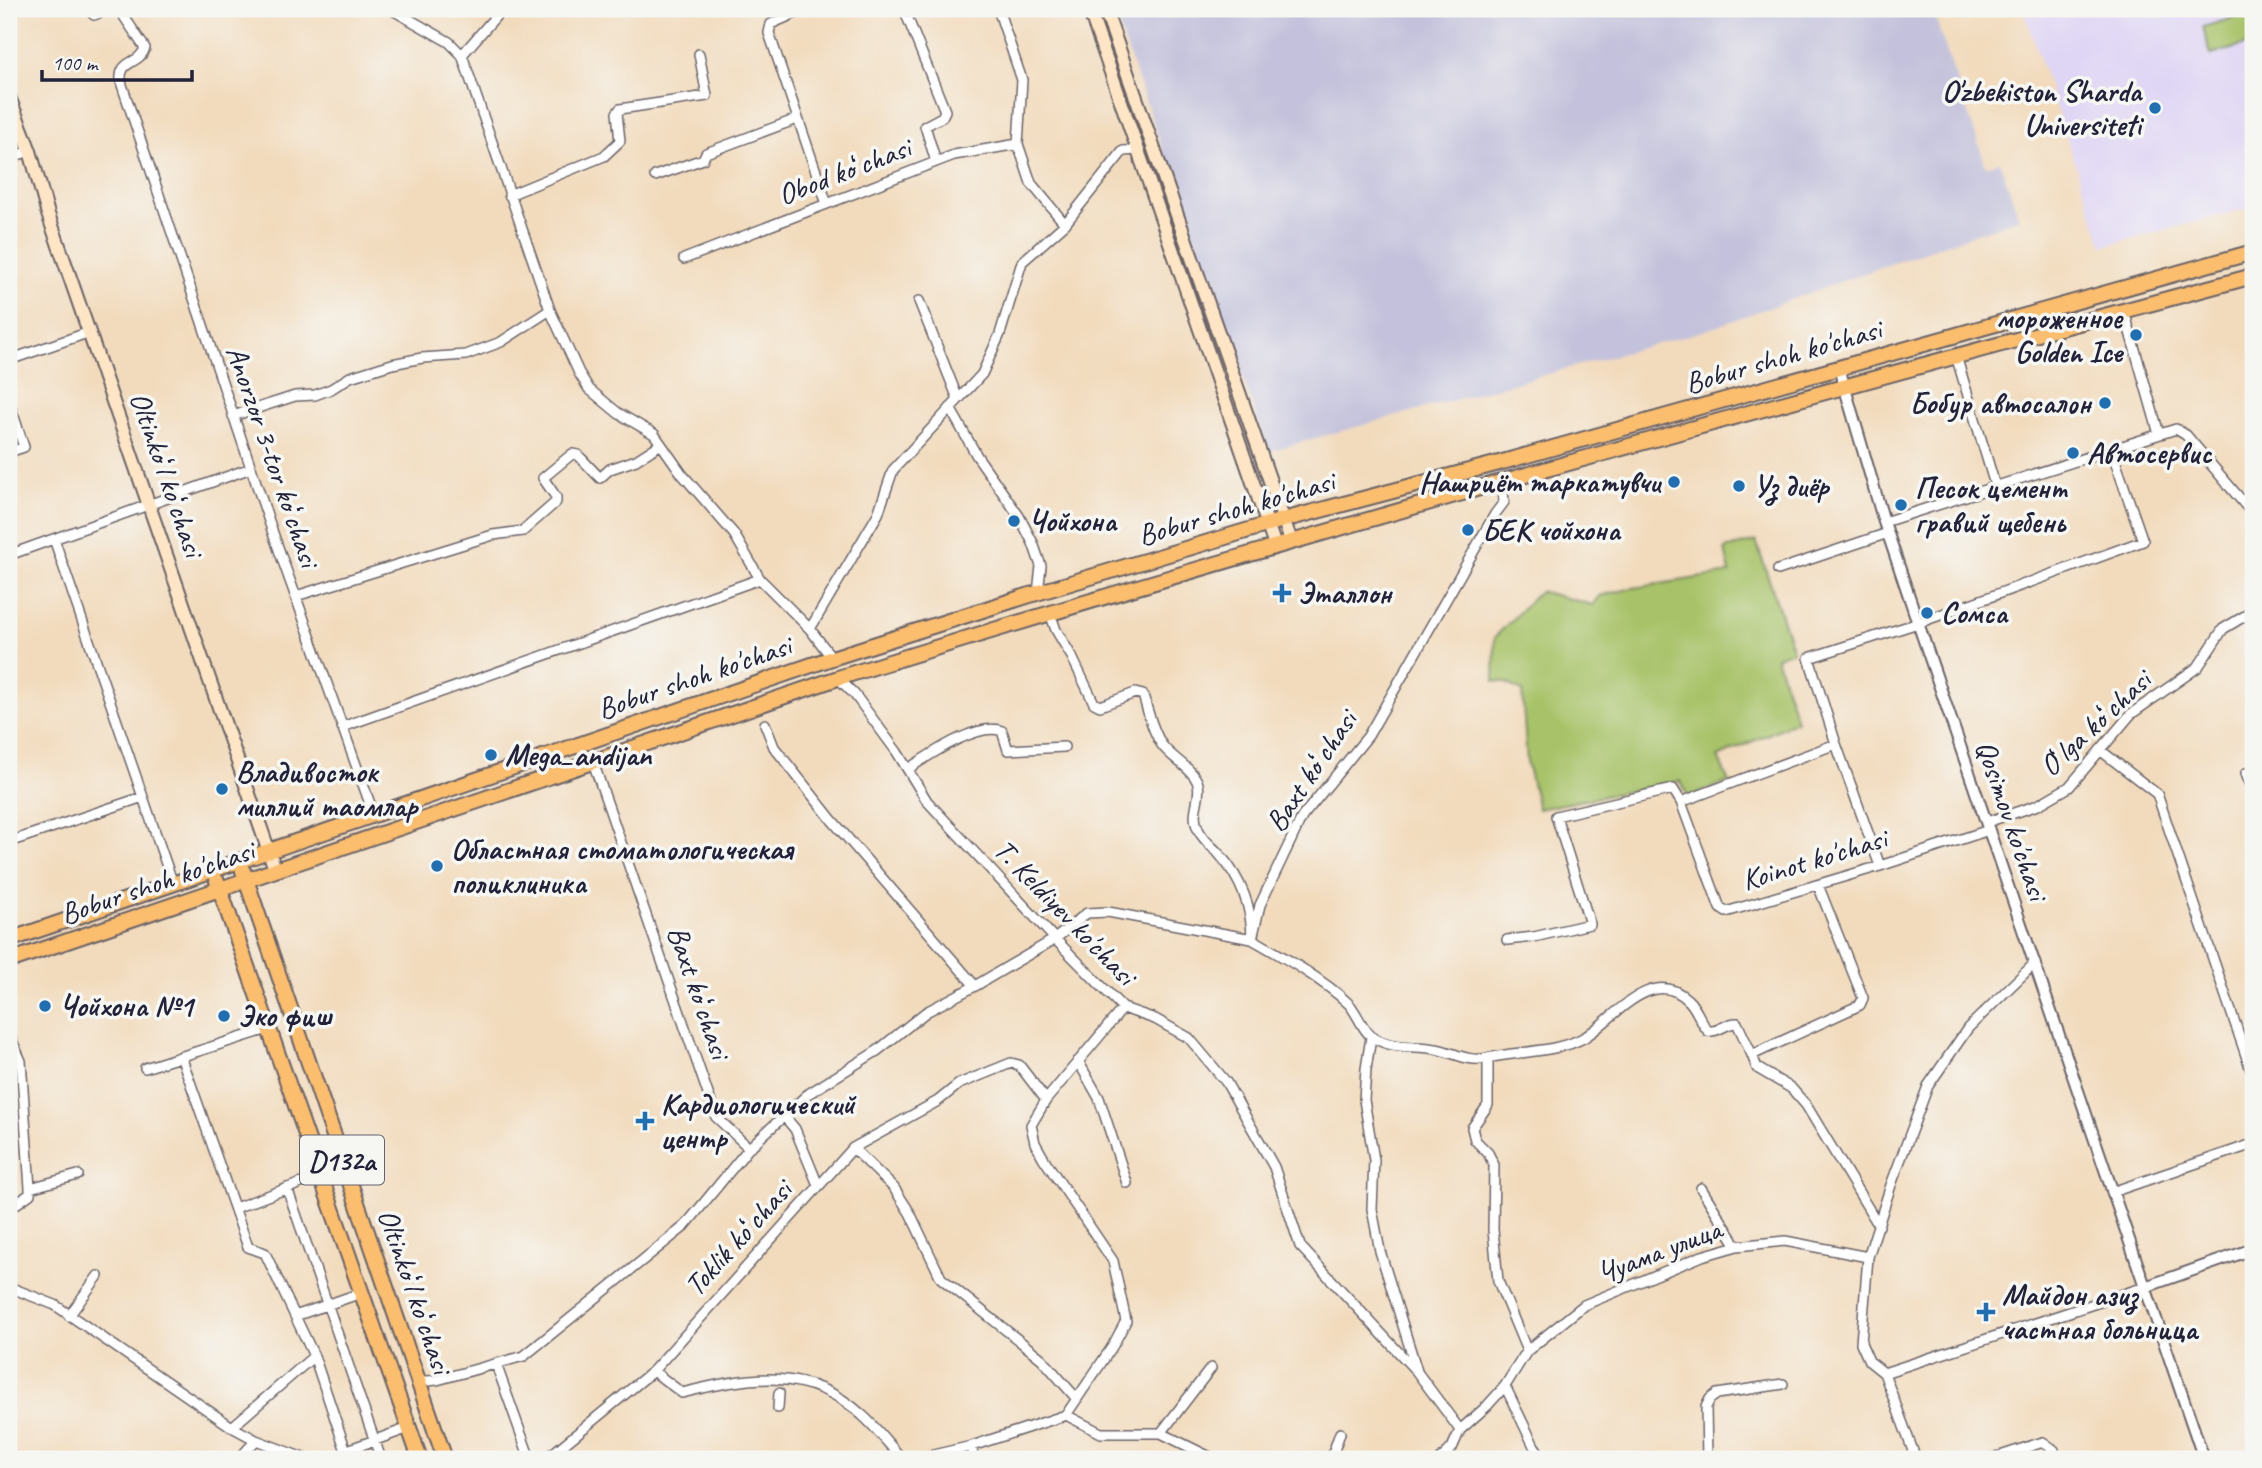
<svg xmlns="http://www.w3.org/2000/svg" width="2262" height="1468" font-family="Caveat,sans-serif">
	<rect width="100%" height="100%" fill="#f6f6f2"/>
	<filter id="ink" filterUnits="userSpaceOnUse"><feTurbulence type="fractalNoise" baseFrequency=".0143" numOctaves="2"/><feDisplacementMap in="SourceGraphic" scale="14" xChannelSelector="R" yChannelSelector="G"/><feConvolveMatrix kernelMatrix="1 2 1 2 8 2 1 2 1" color-interpolation-filters="sRGB"/></filter>
	<filter id="wash" filterUnits="userSpaceOnUse"><feTurbulence type="fractalNoise" baseFrequency=".00686" numOctaves="4" result="noise"/><feDisplacementMap in="SourceGraphic" scale="28" xChannelSelector="R" yChannelSelector="G"/><feGaussianBlur stdDeviation="1.57" result="paint"/><feColorMatrix in="noise" values="0 0 0 0 0 0 0 0 0 0 0 0 0 0 0 0 0 1.4 0 .05"/><feComposite in="paint" operator="in"/></filter>
	<g filter="url(#wash)">
		<rect width="100%" height="100%" fill="#f2dbbd"/>
		<path fill="#dfd5f5" d="M2023 9H2253V207L2103 246Z"/>
		<path fill="#c3c1db" d="M1113 9H1932L1986 166 2000 162 2019 218 1703 331 1269 451Z"/>
		<path fill="#a7c268" stroke="#647252" stroke-width="2" d="M2253 12V43L2211 55 2203 27Z
			M1756 541 1793 651 1776 657 1797 721 1718 757 1729 782 1688 797 1681 781 1538 809 1527 762 1522 691 1504 682 1494 681 1495 637 1540 591 1593 605 1600 596 1633 588 1730 573 1725 549Z"/>
	</g>
	<g filter="url(#ink)">
		<g fill="none" stroke-linecap="round" stroke-linejoin="round">
			<g stroke="#6b6368" stroke-width="12">
				<path id="minor" d="M88 9 94 15 110 9
					M119 9 145 48C139 66 119 58 121 82L274 536 374 815
					M391 9 449 42 462 55 550 310 579 373 589 389 618 413 654 434 682 474 734 534 760 579 810 629 832 658
					M805 9 771 24 769 33 827 204
					M904 9 945 111 942 117 925 126 936 162
					M998 9 1022 80 1018 144 1031 183 1065 224
					M462 55 502 9
					M9 158 30 151
					M655 176 703 159 706 153 797 119
					M509 195 604 156 620 141 617 113 620 109 707 96 699 54
					M684 259 954 155 1018 144
					M919 301 958 399
					M2124 311 2159 434
					M1956 356 1995 485
					M9 360 90 332
					M9 402 24 447 9 452
					M950 408 977 456 1019 516 1033 543 1041 566 1038 593
					M233 416 295 396 315 395 331 389 350 377 392 364 422 358 466 355 501 342 550 310
					M1884 522 2176 429 2186 435 2253 514
					M54 539 173 884
					M9 555 251 468
					M1778 570 1888 533
					M296 596 493 535 523 531 556 502V497L543 478 572 454 578 455 600 478 610 469 636 460 661 444
					M1050 613 1056 630 1072 657 1094 703 1100 706 1135 693 1143 695C1148 711 1152 730 1162 745 1171 758 1194 769 1198 784 1202 800 1189 813 1199 831 1204 841 1213 847 1220 855 1241 879 1252 908 1252 939 1282 956 1324 980 1349 1004 1358 1014 1363 1032 1374 1038 1395 1050 1414 1045 1436 1049 1453 1052 1469 1063 1487 1058 1518 1051 1557 1053 1585 1037 1614 1019 1652 965 1688 1000 1697 1008 1700 1022 1708 1031 1719 1033 1726 1022 1737 1023L1752 1055
					M810 629 878 514 893 470 982 374 1000 334 1022 262 1065 224 1123 151 1138 150
					M838 678 855 695 897 752 927 801 1055 939 1123 1008 1155 1019 1189 1038 1226 1082 1274 1167 1300 1246 1417 1372 1460 1430
					M342 727 760 579
					M2100 750 2157 794 2253 1076
					M593 762 716 1117 749 1148
					M908 769C928 756 978 721 1002 731L1008 750 1064 747
					M2246 773 2253 794
					M1681 802 1836 744
					M1987 822 2038 805 2069 787 2131 714 2198 667 2223 629 2253 611
					M9 842 143 797
					M1880 866 1836 744 1809 658 1918 623 2143 541 2111 449
					M1818 885 1863 998 1860 1005 1752 1055 1757 1068 1791 1088 1806 1105 1879 1226
					M1507 940 1534 937 1590 924 1556 816 1673 789 1681 802 1720 908 1726 912 1880 866 1989 830
					M975 986 1055 939 1087 913 1108 912 1252 939 1260 905 1302 817 1368 736 1495 514 1504 502 1502 483
					M9 1034 21 1061 30 1188V1194L9 1209
					M1371 1037 1366 1069 1364 1100 1374 1160 1372 1209 1380 1251 1417 1371
					M181 1056 248 1247 265 1253 314 1356 346 1451
					M1488 1058V1105L1472 1128 1475 1140 1488 1153 1494 1165 1493 1230 1498 1281 1527 1351
					M1078 1061 1099 1098 1127 1183
					M145 1068 268 1029
					M784 1116 795 1129 818 1185
					M853 1148 894 1188 910 1213 941 1278 1042 1359 1077 1399
					M30 1188 78 1175
					M287 1188 381 1459
					M1701 1188 1737 1246
					M2112 1192 2253 1144
					M235 1208 320 1176
					M1868 1257 1861 1343 1869 1361 1884 1373 1916 1459
					M9 1287 55 1305 232 1427 256 1440 306 1459
					M69 1316 98 1276
					M295 1316 361 1293
					M496 1364 530 1459
					M653 1371 682 1393C747 1377 808 1365 862 1415 877 1428 889 1445 902 1459
					M1884 1373 2145 1287
					M418 1382 437 1380 524 1356 685 1226 749 1148 808 1094 877 1051 926 1012 975 986 832 820 774 747 765 724
					M1505 1386 1534 1446 1543 1459
					M778 1408 779 1393
					M1066 1415 1112 1347 1126 1321 1113 1261 1044 1159 1035 1143 1031 1125 1046 1100 1123 1008
					M232 1427 314 1356
					M1161 1433 1211 1368
					M972 1446 973 1459
					M239 1459 256 1440
					M341 1459 350 1449 409 1428
					M550 1459 549 1456 557 1450 653 1371 853 1148 938 1101 959 1084 1011 1063 1019 1065 1046 1100
					M916 1459 972 1446 1066 1415 1101 1433H1161L1214 1459
					M1331 1459 1340 1433
					M1441 1459 1452 1448 1460 1430 1487 1406 1505 1386 1527 1351 1584 1305 1702 1256 1737 1246 1785 1241 1868 1257 1891 1185 1928 1086 1968 1028 2035 963
					M1707 1459 1706 1407 1710 1399 1717 1394 1783 1384
					M1991 1459 2043 1442 2054 1450 2056 1459"/>
			</g>
			<g stroke="#6b6368" stroke-width="14">
				<path id="tertiary" d="M1839 368 1884 522 1918 623 2204 1459
					M2145 1287 2253 1249"/>
			</g>
			<g stroke="#6b6368" stroke-width="16">
				<path id="secondary" d="M1089 9 1275 546
					M1105 9 1291 541
					M9 97 30 151 48 214 275 869"/>
			</g>
			<g stroke="#6b6368" stroke-width="18">
				<path id="primary" d="M243 871 445 1459
					M217 881 420 1459
					M9 940 832 658 1030 595 1283 520 1499 463 2253 252
					M9 961 838 678C1307 532 1780 403 2253 276"/>
			</g>
			<use href="#minor" stroke="#fff" stroke-width="9"/>
			<use href="#tertiary" stroke="#fff" stroke-width="10"/>
			<use href="#secondary" stroke="#fde5c5" stroke-width="12"/>
			<use href="#primary" stroke="#fbbd6e" stroke-width="14"/>
		</g>
	</g>
	<g fill="#1f6fb2" stroke="#f6f6f2" stroke-width="2.5">
		<circle cx="2155" cy="108" r="7"/>
		<circle cx="2136" cy="335" r="7"/>
		<circle cx="2105" cy="403" r="7"/>
		<circle cx="2073" cy="453" r="7"/>
		<circle cx="1674" cy="482" r="7"/>
		<circle cx="1739" cy="486" r="7"/>
		<circle cx="1901" cy="505" r="7"/>
		<circle cx="1014" cy="521" r="7"/>
		<circle cx="1468" cy="530" r="7"/>
		<path d="M1278.5 582.5h7v7h7v7h-7v7h-7v-7h-7v-7h7z"/>
		<circle cx="1927" cy="613" r="7"/>
		<circle cx="491" cy="755" r="7"/>
		<circle cx="222" cy="789" r="7"/>
		<circle cx="437" cy="866" r="7"/>
		<circle cx="45" cy="1006" r="7"/>
		<circle cx="224" cy="1016" r="7"/>
		<path d="M641.5 1110.5h7v7h7v7h-7v7h-7v-7h-7v-7h7z"/>
		<path d="M1982.5 1301.5h7v7h7v7h-7v7h-7v-7h-7v-7h7z"/>
	</g>
	<g text-anchor="middle" stroke-width="7" stroke-linejoin="round" paint-order="stroke">
		<rect fill="#f6f6f2" stroke="#626272" stroke-width="2" x="300" y="1135.5" width="84" height="49" rx="5"/>
		<g font-size="28" font-weight="bold" fill="#22223b">
			<text x="342" y="1170">D132a</text>
		</g>
		<g font-size="30" font-weight="bold" fill="#22223b" stroke="#f6f6f2" text-anchor="start">
			<text x="2141" y="101" text-anchor="end">O'zbekiston Sharda<tspan x="2141" dy="34">Universiteti</tspan></text>
			<text x="2122" y="328" text-anchor="end">мороженное<tspan x="2122" dy="34">Golden Ice</tspan></text>
			<text x="2091" y="413" text-anchor="end">Бобур автосалон</text>
			<text x="2087" y="463">Автосервис</text>
			<text x="1660" y="492" text-anchor="end">Нашриёт таркатувчи</text>
			<text x="1753" y="496">Уз диёр</text>
			<text x="1915" y="498">Песок цемент<tspan x="1915" dy="34">гравий щебень</tspan></text>
			<text x="1028" y="531">Чойхона</text>
			<text x="1482" y="540">БЕК чойхона</text>
			<text x="1298" y="603">Эталлон</text>
			<text x="1941" y="623">Сомса</text>
			<text x="505" y="765">Mega_andijan</text>
			<text x="236" y="782">Владивосток<tspan x="236" dy="34">миллий таомлар</tspan></text>
			<text x="451" y="859">Областная стоматологическая<tspan x="451" dy="34">поликлиника</tspan></text>
			<text x="59" y="1016">Чойхона №1</text>
			<text x="238" y="1026">Эко фиш</text>
			<text x="661" y="1114">Кардиологический<tspan x="661" dy="34">центр</tspan></text>
			<text x="2002" y="1305">Майдон азиз<tspan x="2002" dy="34">частная больница</tspan></text>
		</g>
		<g font-size="30" fill="#22223b" stroke="#f6f6f2">
			<text transform="translate(844 171) rotate(-21)" y="10">Obod koʻchasi</text>
			<text transform="translate(1783 356) rotate(-16)" y="10">Bobur shoh ko'chasi</text>
			<text transform="translate(273 456) rotate(71)" y="10">Anorzor 3-tor koʻchasi</text>
			<text transform="translate(167 474) rotate(71)" y="10">Oltinkoʻl koʻchasi</text>
			<text transform="translate(1236 508) rotate(-16)" y="10">Bobur shoh ko'chasi</text>
			<text transform="translate(694 677) rotate(-19)" y="10">Bobur shoh ko'chasi</text>
			<text transform="translate(2095 723) rotate(-43)" y="10">Oʻlga koʻchasi</text>
			<text transform="translate(1311 771) rotate(-56)" y="10">Baxt koʻchasi</text>
			<text transform="translate(2012 820) rotate(71)" y="10">Qosimov ko'chasi</text>
			<text transform="translate(1814 859) rotate(-17)" y="10">Koinot ko'chasi</text>
			<text transform="translate(157 882) rotate(-19)" y="10">Bobur shoh ko'chasi</text>
			<text transform="translate(1065 912) rotate(46)" y="10">T. Keldiyev ko'chasi</text>
			<text transform="translate(699 992) rotate(71)" y="10">Baxt koʻchasi</text>
			<text transform="translate(738 1238) rotate(-48)" y="10">Toklik koʻchasi</text>
			<text transform="translate(1659 1251) rotate(-21)" y="10">Чуама улица</text>
			<text transform="translate(415 1291) rotate(71)" y="10">Oltinkoʻl koʻchasi</text>
		</g>
	</g>
	<rect width="2262" height="1468" fill="none" stroke="#f6f6f2" stroke-width="35"/>
	<path d="M42 70v10h150v-10" fill="none" stroke="#22223b" stroke-width="3.5"/>
	<text x="52" y="70" font-size="21" fill="#22223b" stroke="#f6f6f2" stroke-width="5" paint-order="stroke">100 m</text>
</svg>
